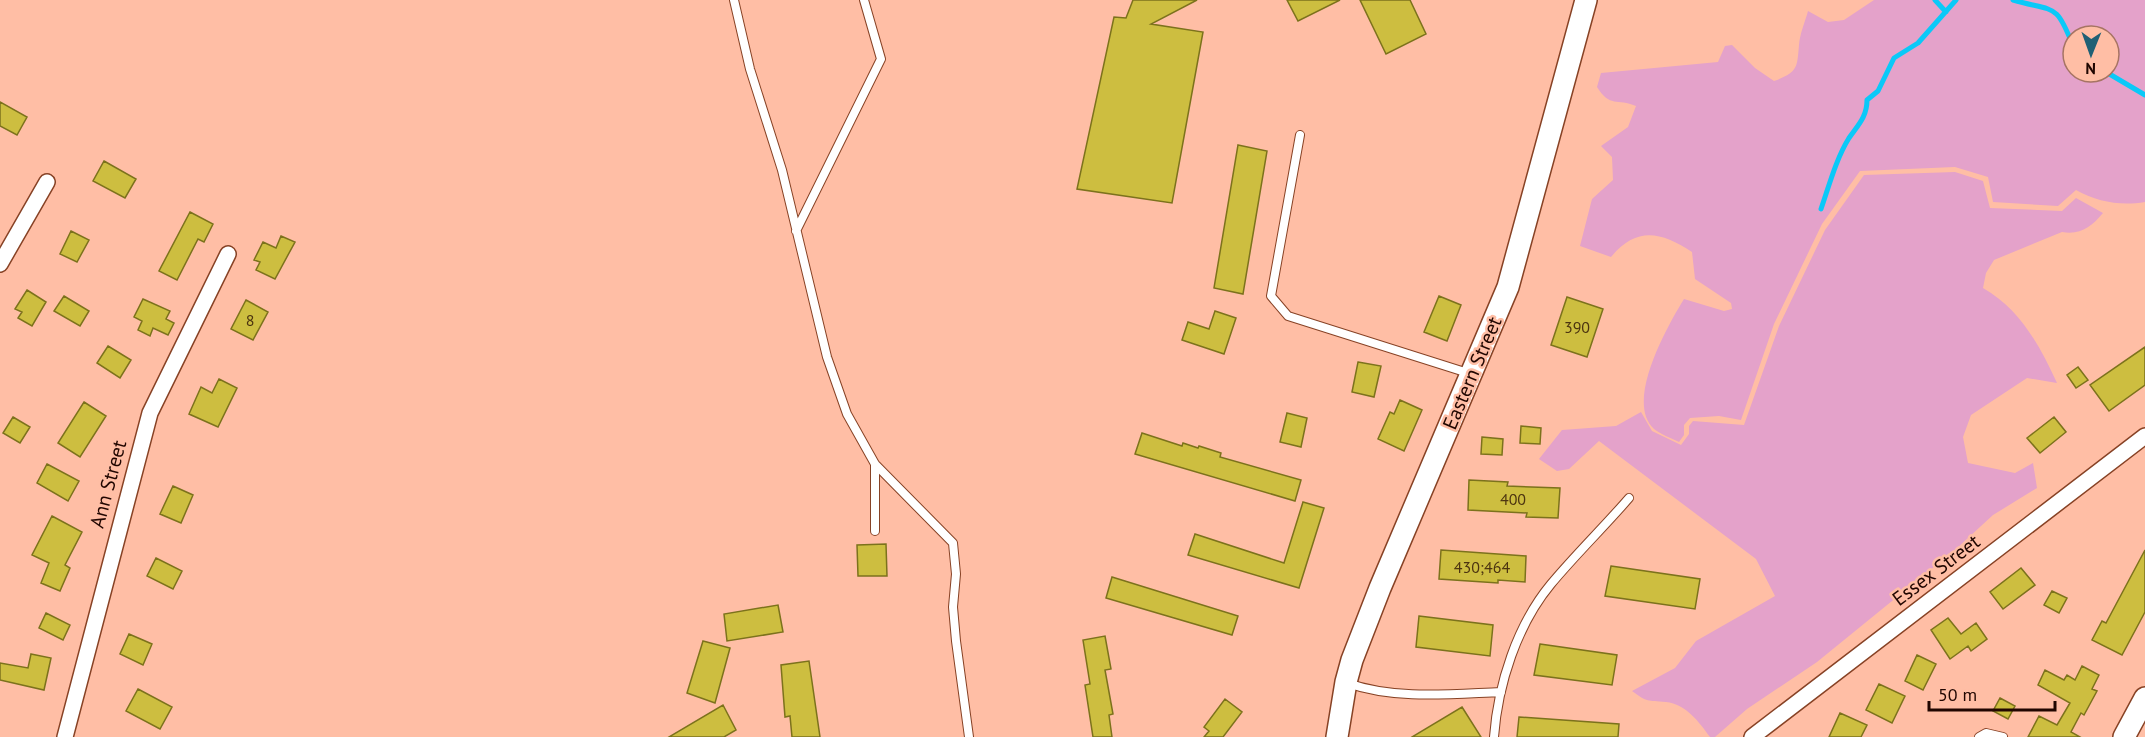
<svg xmlns="http://www.w3.org/2000/svg" width="2145" height="737" font-family="'PT Sans',sans-serif">
	<rect width="100%" height="100%" fill="#ffbea5"/>
	<path fill="#e4a2ca" fill-rule="evenodd" d="M1874 0H2145V202C2120 206 2098 202 2076 190L2058 206 1993 202 1988 177 1955 167 1860 171 1822 224 1774 324 1741 420 1719 416 1690 418 1684 425V435L1679 442C1671 438 1660 434 1654 429 1624 402 1668 325 1684 299L1724 311 1732 309 1731 303 1695 279 1692 252C1661 232 1637 226 1611 257L1580 246 1592 199 1613 180 1612 157 1601 146 1628 127 1636 106C1617 98 1610 108 1597 87L1601 73 1718 62 1725 46 1732 45 1755 68 1774 81C1798 72 1797 68 1799 45 1800 33 1805 22 1808 11L1828 22 1844 20ZM2073 36H2109V72H2073Z
		M1955 172 1983 181 1990 208 2062 211 2076 198 2103 213C2091 227 2081 235 2062 232L1994 260 1986 273 1983 288C2020 309 2040 346 2057 383L2027 378 1971 415 1963 437 1968 463 2015 473 2033 463 2037 488 1993 515 1956 549 1817 662 1747 709 1715 737H1710C1699 722 1686 704 1666 702 1647 700 1648 703 1632 691L1675 668 1696 641 1775 596 1756 559 1599 441 1569 469 1557 471 1539 459 1562 430 1616 426 1641 412 1652 431 1681 445 1689 434V426L1693 421 1744 425 1779 326 1825 230 1864 175Z"/>
	<g fill="none" stroke-linecap="round" stroke-linejoin="round">
		<path stroke="#0ac9f8" stroke-width="5" d="M1935 0 1946 12
			M2013 0C2055 12 2056 2 2073 46
			M2106 72 2145 95
			M1821 209C1829 186 1836 159 1849 138 1858 125 1867 117 1867 100L1878 91 1894 58 1918 43 1956 0"/>
	</g>
	<path fill="#cdbe40" stroke="#7c721c" stroke-width="1.5" d="M1133 0H1197L1151 24 1203 32 1172 203 1077 189 1114 17 1126 18Z
		M1287 0H1340L1298 21Z
		M1360 0H1410L1426 34 1386 54Z
		M0 102 27 117 17 135 0 126Z
		M1238 145 1267 151 1243 294 1214 288Z
		M104 161 136 179 125 198 93 181Z
		M190 212 213 224 204 242 198 239 177 280 159 271Z
		M71 231 89 240 77 262 60 254Z
		M281 236 295 242 275 279 256 270 260 262 254 260 263 242 276 248Z
		M27 290 46 302 32 326 18 318 22 312 15 309Z
		M64 296 89 311 80 326 54 311Z
		M1439 296 1461 305 1447 341 1424 332Z
		M1567 297 1603 309 1587 357 1551 345Z
		M143 299 170 311 166 319 174 323 168 335 153 328 150 336 138 330 142 321 134 317Z
		M246 300 268 312 253 340 231 329Z
		M1215 311 1236 318 1224 354 1182 340 1188 322 1209 329Z
		M108 346 131 360 120 378 97 363Z
		M2145 347V385L2109 411 2090 385Z
		M1358 362 1381 366 1374 397 1352 392Z
		M2078 367 2088 380 2076 388 2067 375Z
		M219 379 237 388 218 427 189 414 201 387 212 393Z
		M1400 400 1422 410 1404 451 1378 439 1390 412 1394 414Z
		M84 402 106 416 80 457 58 443Z
		M1287 413 1307 418 1301 447 1280 442Z
		M13 417 30 427 20 443 3 433Z
		M2054 417 2066 432 2040 453 2027 438Z
		M1521 426 1541 428 1540 444 1520 443Z
		M1142 433 1182 446 1183 443 1198 448 1199 446 1221 453 1220 457 1301 480 1295 501 1135 454Z
		M1482 437 1503 439 1502 455 1481 454Z
		M47 464 79 481 68 501 37 483Z
		M1469 480 1508 482 1507 486 1560 488 1558 518 1526 517 1527 513 1468 510Z
		M173 486 193 495 181 523 160 514Z
		M1303 502 1324 508 1299 588 1188 555 1195 534 1284 563Z
		M52 516 82 532 65 565 70 568 60 591 41 583 49 563 32 555Z
		M886 544 887 576H858L857 545Z
		M1441 550 1526 556 1525 582 1498 580V583L1439 579Z
		M2145 550V612L2122 655 2092 640 2102 621 2106 623Z
		M156 558 182 571 173 589 147 576Z
		M1611 566 1700 579 1695 609 1605 596Z
		M2021 568 2035 585 2003 609 1990 592Z
		M1112 577 1238 616 1232 635 1106 598Z
		M2052 591 2067 598 2059 613 2044 605Z
		M778 605 783 632 727 641 724 614Z
		M46 613 70 625 63 640 39 628Z
		M1419 616 1493 625 1490 656 1416 647Z
		M1948 618 1961 634 1976 623 1987 639 1971 651 1968 646 1950 659 1931 630Z
		M129 634 152 644 143 665 120 654Z
		M1105 636 1111 669 1105 670 1113 714 1109 715 1112 737H1093L1085 685 1090 684 1083 640Z
		M703 641 730 648 715 703 687 693Z
		M1540 644 1617 655 1612 685 1534 675Z
		M31 654 51 658 44 690 0 680V663L28 668Z
		M1917 655 1936 664 1923 690 1905 681Z
		M809 661 820 737H792L790 716 785 717 781 665Z
		M2082 666 2099 675 2092 689 2097 691 2084 715 2081 713 2071 732 2080 737H2028L2039 716 2057 725 2070 703 2038 685 2045 670 2064 680 2067 675 2075 680Z
		M1879 684 1905 696 1892 723 1866 710Z
		M138 689 172 707 160 729 126 711Z
		M2000 698 2015 706 2008 719 1993 711Z
		M1225 699 1242 712 1223 737H1204L1209 731 1204 727Z
		M723 705 736 730 724 737H669Z
		M1462 707 1481 737H1412Z
		M1840 713 1867 725 1861 737H1829Z
		M1519 717 1619 724 1618 737H1517Z"/>
	<g fill="none" stroke-linecap="round" stroke-linejoin="round">
		<g stroke="#874225" stroke-width="10">
			<path id="lane" d="M734 0 750 69 782 170 827 357 847 414 875 464 953 543 956 574 953 607 956 641 969 737
				M1300 135 1271 296 1288 316 1468 373
				M796 231 881 59 864 0
				M875 464V531
				M1347 683C1396 700 1450 694 1501 692
				M1494 737C1498 684 1517 625 1551 584 1576 554 1604 527 1629 498
				M1979 737 1986 733 2003 737"/>
		</g>
		<g stroke="#874225" stroke-width="18">
			<path id="street" d="M0 264 47 182
				M65 737 150 413 228 254
				M1752 737 2145 436"/>
		</g>
		<g stroke="#874225" stroke-width="24">
			<path id="secondary" d="M1337 737 1346 682 1352 660 1380 588 1508 287 1586 0
				M2124 737 2145 698"/>
		</g>
		<use href="#lane" stroke="#fff" stroke-width="8"/>
		<use href="#street" stroke="#fff" stroke-width="15"/>
		<use href="#secondary" stroke="#fff" stroke-width="21"/>
	</g>
	<g text-anchor="middle" stroke-width="5" stroke-linejoin="round" paint-order="stroke">
		<g font-size="16" fill="#4c3410">
			<text x="250" y="326">8</text>
			<text x="1577" y="333">390</text>
			<text x="1513" y="505">400</text>
			<text x="1482" y="573">430;464</text>
		</g>
		<g font-size="20" fill="#210600" stroke="#ffbea5">
			<text transform="translate(1472 373) rotate(-67)" y="7">Eastern Street</text>
			<text transform="translate(108 484) rotate(-75)" y="7">Ann Street</text>
			<text transform="translate(1936 570) rotate(-37)" y="7">Essex Street</text>
		</g>
	</g>
	<g transform="translate(2091 54) rotate(181)"><circle r="28" fill="#ffbea5" stroke="#a67463" stroke-width="1.5"/>
	<path d="M0-4.5L10 22L0 15L-10 22Z" fill="#1f6075"/>
	<text y="-9" font-size="16" font-weight="bold" text-anchor="middle" fill="#210600">N</text>
	</g>
	<path d="M1929 701v9h126v-9" fill="none" stroke="#210600" stroke-width="3"/>
	<text x="1938" y="701" font-size="18" fill="#210600" stroke="#ffbea5" stroke-width="4.5" paint-order="stroke">50 m</text>
</svg>
